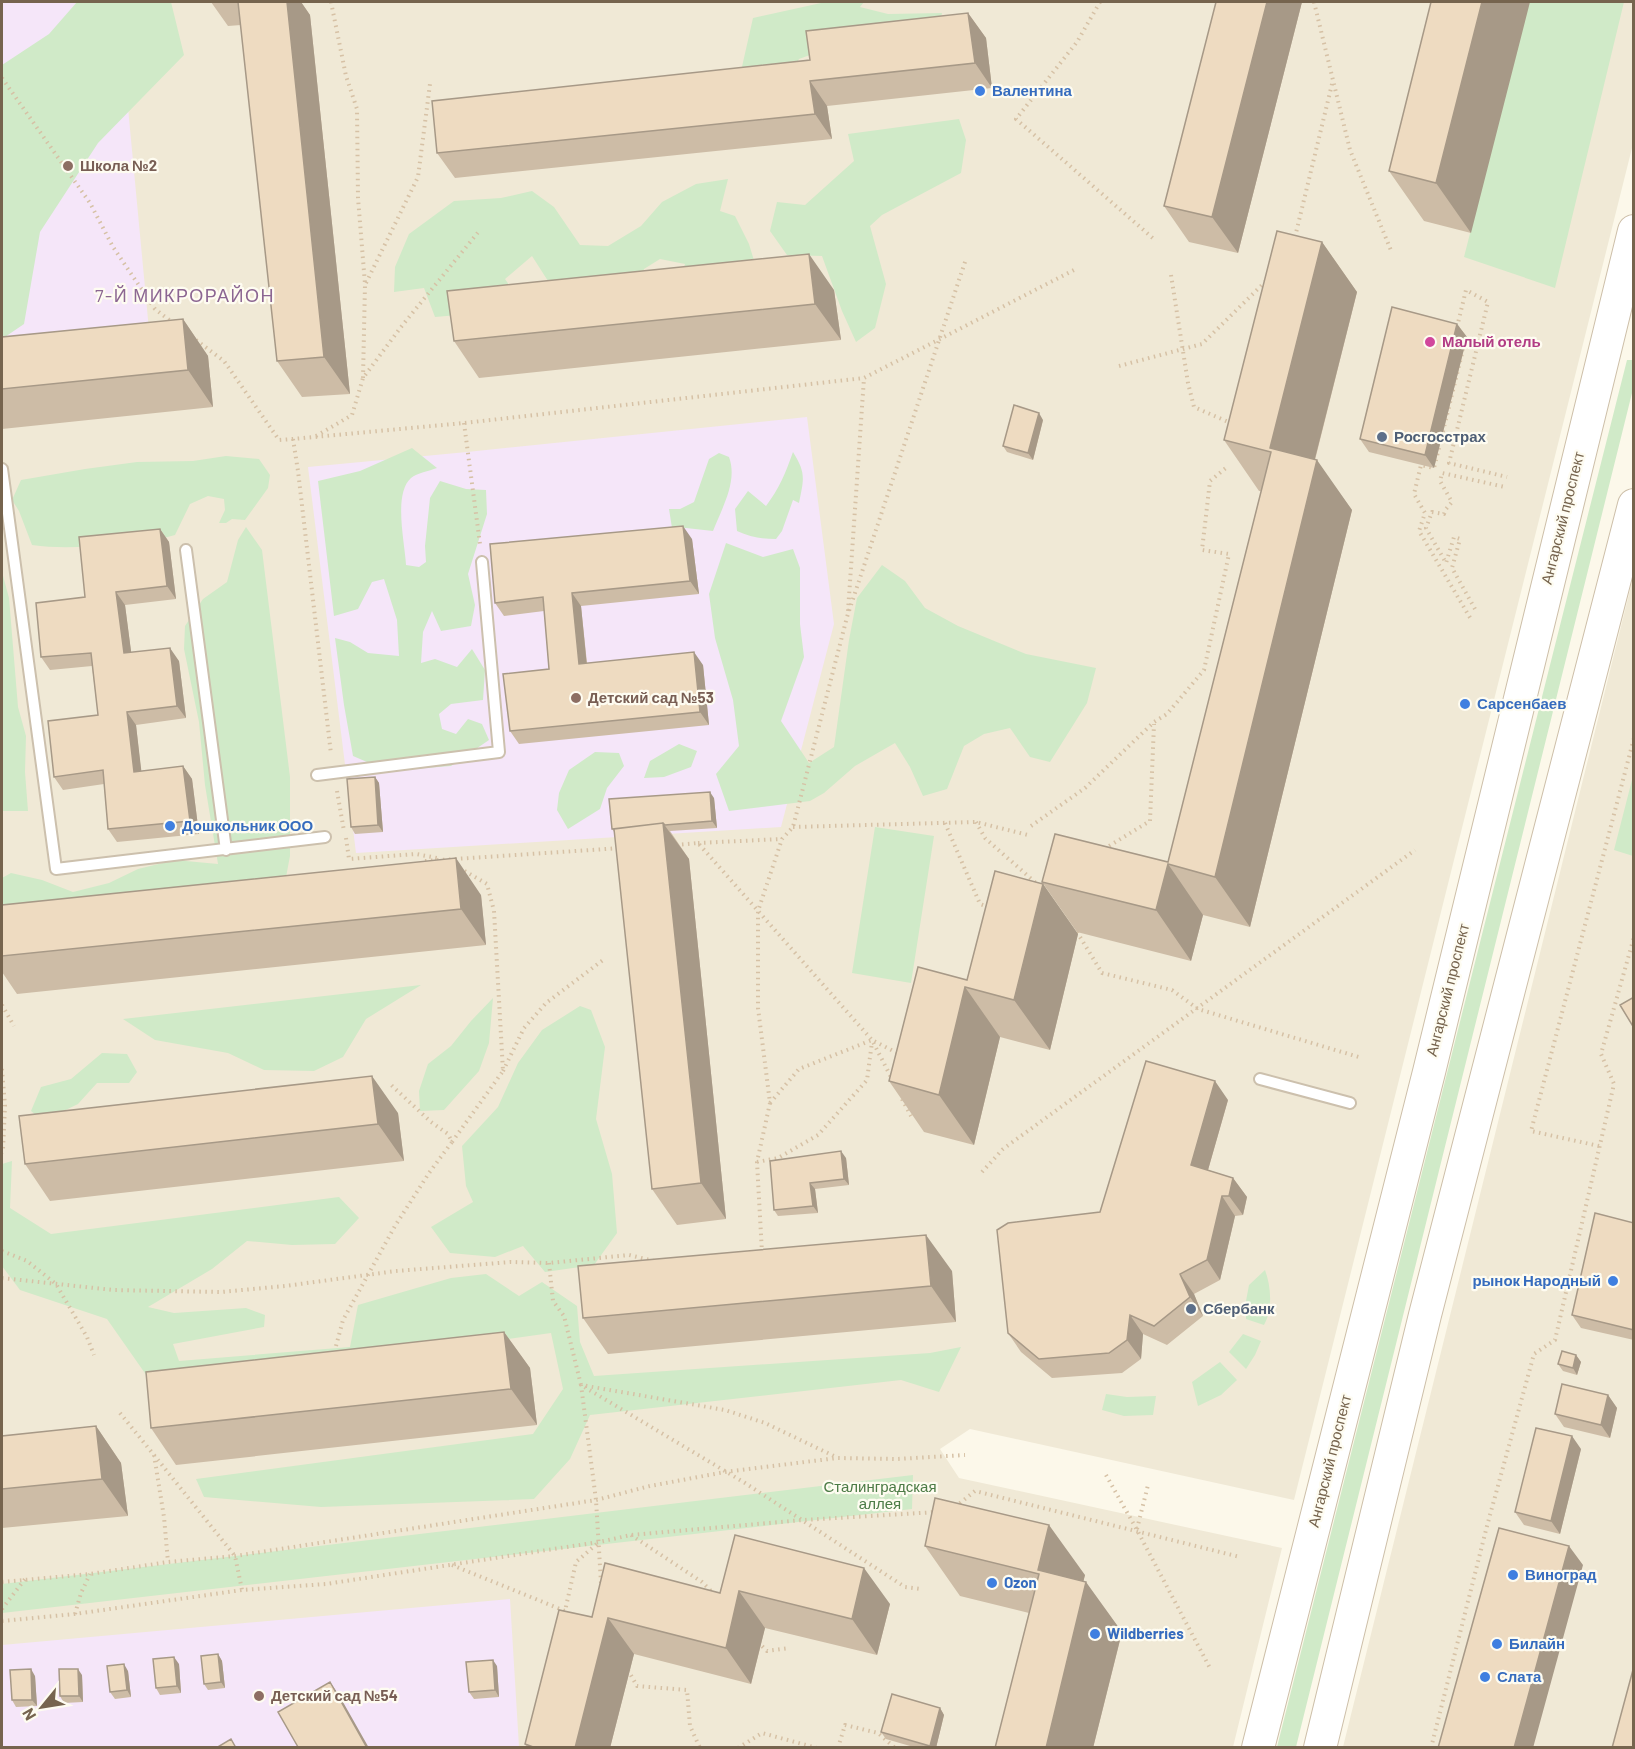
<svg xmlns="http://www.w3.org/2000/svg" width="1635" height="1749" font-family="Barlow,sans-serif">
	<rect width="100%" height="100%" fill="#fcf8ea"/>
	<path fill="#f0e9d6" d="M2 2H1633V144L1294 1500 970 1429 940 1449 959 1478 1282 1548 1233 1747 2 1748Z
		M1633 578V1747H1343Z"/>
	<path fill="#f5e6f9" d="M2 2H118L149 330 2 341Z
		M807 417 834 624 781 827 356 853 308 467 467 452Z
		M510 1599 519 1747 2 1748V1645Z"/>
	<path fill="#d0eac8" d="M77 2H171L184 55 98 143 40 232 24 324 2 339V65L49 34Z
		M822 2H864L860 7 888 14 942 13 938 32 840 44 799 59 789 80H739L753 18 821 3Z
		M1529 2H1624L1555 288 1464 257Z
		M959 119 966 140 961 173 882 215 870 226 886 284 875 328 856 342 842 311 822 256 787 255 770 231 777 202 805 205 854 161 848 134Z
		M728 179 720 211 735 216 749 244 762 287 675 299 685 264 660 259 644 269 635 307 564 306 532 256 505 279 526 309 435 317 424 288 394 292 395 267 409 234 454 201 501 198 532 191 554 207 580 245 608 246 641 226 662 202 696 184Z
		M1627 360H1633V389L1296 1747H1277Z
		M412 448 437 468C429 471 417 473 411 478 393 494 405 543 406 565L419 567 426 562 425 546 430 498 440 481 466 489 486 490 487 514 468 574 475 605 471 626 441 631 432 611 423 632 421 663 435 659 457 667 472 649 485 670 483 700 451 704 439 714 442 729 456 734 468 719 482 724 489 740 451 766 388 771 353 756 344 705 335 638 350 642 368 653 399 656 397 620 384 579 372 582 358 609 334 616 318 481 360 471Z
		M793 452C806 473 804 478 799 503L793 500 782 531 776 539C762 539 750 537 737 531L735 509 748 491 766 506C779 489 786 472 793 452Z
		M719 453 729 457C738 481 722 508 713 531L686 528H672L669 509H680L694 502 709 459Z
		M226 456 259 459 270 475 268 488 245 520 232 519 226 523H219L225 510 224 499 208 496 190 504 175 535C155 541 136 542 116 544 87 547 60 549 32 545L19 511 12 500 21 480 85 469 137 462 193 461Z
		M246 527 262 550 290 777V856L286 877 2 926V878L11 873 42 880 73 892 109 883 138 869 175 860 218 864 205 785 199 722 184 649 185 626 203 599 227 582 238 540Z
		M726 543 763 557 793 549 800 568V624L804 657 781 721 809 763 834 747 849 640 857 598 882 565 905 581 925 608 958 626 1026 654 1096 668 1087 703 1050 762 1030 757 1010 728 984 734 964 746 947 789 923 796 910 767 895 743 855 766 824 793 810 801 729 811 716 774 739 746 733 700 715 638 709 594Z
		M2 572 9 598 18 707 26 736 25 772 28 811H2Z
		M679 744 697 751 691 767 664 777 644 778 650 761Z
		M595 752 619 753 624 766 607 788 600 809 568 829 557 810 559 793 569 770Z
		M1633 776 1634 856H1633L1614 850Z
		M875 827 934 836 911 983 852 973Z
		M421 985 366 1019 343 1057 314 1071 264 1070 228 1053 155 1040 123 1019Z
		M493 998 489 1043 479 1071 444 1110 420 1111 419 1091 428 1064 451 1046 471 1021Z
		M580 1006 591 1010 605 1047 596 1119 612 1174 617 1233 594 1265 545 1272 523 1246 495 1257 450 1253 431 1227 473 1202 466 1186 462 1146 498 1107 518 1063 542 1030Z
		M102 1053 127 1054 137 1072 129 1083H97L78 1104 43 1121 31 1111 41 1087 71 1079Z
		M12 1161 10 1208 51 1234 339 1197 359 1218 335 1244 292 1245 247 1241 212 1269 148 1307 174 1313 246 1308 265 1315 264 1327 173 1344 179 1361 350 1347 358 1305 451 1278 486 1274 519 1296 542 1282 577 1306 580 1342 594 1376 930 1353 961 1347 939 1392 901 1380 590 1415 570 1459 534 1499 321 1507 204 1497 196 1479 533 1434 563 1389 551 1333 156 1389 107 1319 20 1290 2 1266V1164Z
		M1265 1270C1271 1286 1273 1309 1264 1325L1246 1319V1301L1249 1285Z
		M1243 1334 1261 1341 1255 1355 1246 1369 1229 1352Z
		M1220 1362 1237 1380 1221 1395 1198 1406 1192 1382Z
		M1106 1394 1127 1397 1156 1396 1153 1415 1124 1416 1102 1410Z
		M913 1475 912 1509 2 1613V1584Z"/>
	<g fill="none" stroke-linecap="round" stroke-linejoin="round">
		<g stroke="#ccc0ad" stroke-width="14">
			<path id="lane" d="M2 469 56 869 325 837
				M186 550 226 850
				M317 775 499 752 482 562
				M1260 1079 1350 1103"/>
		</g>
		<g stroke="#cdbfa9" stroke-width="34">
			<path id="secondary" d="M1258 1748 1429 1072 1634 231
				M1320 1748 1425 1315 1634 505"/>
		</g>
		<path stroke="#d6c1a5" stroke-width="4" stroke-dasharray="1.5 4.5" stroke-linecap="butt" d="M331 2 346 76 357 109 358 198 365 284 363 378
			M1100 2 1077 42 1016 119 1155 240
			M1314 2 1350 150 1392 253
			M2 78 90 203 113 247 155 309 173 323
			M1295 237 1333 80
			M1171 275 1188 383 1194 407 1233 424
			M366 283 418 177 430 84
			M1457 327 1466 290 1488 302 1449 463 1507 477
			M1466 337 1434 468 1421 465 1414 494 1425 513 1419 531 1472 621
			M196 340 224 361 279 440 293 439 464 423 864 378 1076 269
			M1119 366 1202 344 1266 281
			M464 423 480 544
			M316 436 352 415 363 378 401 327 480 230
			M293 439 298 471 331 754
			M1475 609 1452 568 1460 539 1454 537 1446 563 1426 528 1432 512 1444 514 1446 509 1452 502 1440 481 1442 473 1505 487
			M848 611 864 378
			M337 791 344 831
			M976 822 985 838 1037 884
			M945 823 980 904 991 908
			M1031 826 1085 788 1154 722 1167 714 1204 670 1229 554 1202 550 1210 481 1227 467
			M793 827 976 822 1028 835
			M346 838 349 859 416 854 437 858
			M698 843 782 839
			M676 845 698 843 872 1040 892 1079
			M1104 849 1150 821 1154 724
			M425 861 621 848
			M1077 932 1102 973 1172 990 1198 1009 1362 1058
			M2 1005 14 1026
			M2 1069 5 1106 3 1149 2 1153
			M503 1071 524 1028 546 1003 603 960
			M902 1099 911 1116
			M770 1103 799 1069 872 1040 899 1054 900 1052
			M452 1142 503 1071 494 911 487 884 463 870
			M1599 1146 1531 1131 1634 738
			M757 1162 778 1158 818 1135 867 1080 872 1042
			M982 1172 1003 1149 1415 850
			M2 1251 27 1261 56 1284 87 1337 94 1355
			M762 1253 757 1162 770 1103 758 1008V911L782 839 793 827 847 617 966 259
			M549 1263 553 1301 564 1316 581 1385 745 1483 905 1587 921 1589
			M2 1278 113 1290 221 1292 285 1286 396 1271 511 1262 549 1263 629 1255 654 1261
			M336 1346 343 1320 395 1226 429 1173 452 1142 448 1134 431 1122 389 1083
			M120 1413 154 1455 164 1517 168 1562
			M154 1455 235 1556 242 1590
			M1106 1475 1137 1530 1211 1670
			M955 1507 975 1491 1240 1557
			M1137 1529 1148 1485
			M631 1535 702 1582 712 1592
			M452 1565 565 1611 576 1562 599 1542
			M2 1582 90 1574 168 1562 235 1556 596 1500 650 1486 725 1472 837 1458 897 1459 965 1455
			M601 1583 596 1500 581 1385 725 1410 765 1423 836 1457
			M2 1609 25 1579
			M75 1614 81 1593 90 1574
			M2 1621 75 1614 242 1590 326 1584 599 1542 631 1535 803 1520 937 1512
			M758 1642 767 1651 789 1648
			M628 1670 637 1686 687 1690 690 1726 700 1748
			M738 1748 762 1733 817 1748
			M838 1748 845 1725 878 1733 895 1748
			M1431 1748 1487 1526 1534 1354 1555 1340 1614 1084 1601 1054 1634 937"/>
		<use href="#lane" stroke="#fff" stroke-width="10"/>
		<use href="#secondary" stroke="#fff" stroke-width="32"/>
	</g>
	<path fill="#cdbca6" d="M211 2H301L310 15 350 394 302 397 277 361 241 25 228 26Z
		M1216 2H1302L1238 253 1189 242 1164 206Z
		M1431 2 1471 233 1424 221 1389 171Z
		M968 13 986 38 992 88 827 106 832 139 455 178 437 153 810 60Z
		M1322 242 1357 292 1315 460 1352 510 1250 927 1203 915 1191 961 1077 932 1042 882 1168 862 1261 491H1259L1224 440Z
		M834 290 841 340 479 378 454 341Z
		M183 319 208 356 213 407 2 429V337Z
		M1457 324 1467 337 1434 468 1369 452 1360 439Z
		M1043 420 1033 460 1007 452 1003 446Z
		M160 529 169 542 176 599 125 605 131 652 179 661 186 718 136 725 141 771 183 766 192 779 199 834 117 842 108 829 104 784 63 790 54 777 98 715 92 666 50 670 41 657 85 597Z
		M692 539 699 594 581 606 587 663 703 665 709 725 519 744 510 731 549 669 544 611 504 616 495 603Z
		M375 777 379 783 383 832 355 834 351 827Z
		M714 798 717 828 670 831 689 859 726 1219 677 1225 652 1189 615 833 612 829Z
		M1043 884 1078 934 1050 1050 1000 1037 974 1145 924 1132 889 1081Z
		M481 895 486 945 17 994 2 972V905Z
		M1228 1100 1208 1170 1233 1178 1247 1197 1243 1215 1235 1216 1220 1280 1194 1294 1203 1316 1167 1345 1143 1334 1141 1359 1122 1373 1052 1378 1021 1352 1008 1333 1100 1212Z
		M398 1113 404 1161 50 1201 25 1164Z
		M846 1158 849 1185 815 1189 818 1213 778 1216 774 1210Z
		M1634 1223V1340L1581 1328 1572 1315Z
		M952 1271 956 1322 608 1354 583 1318Z
		M504 1332 530 1368 537 1425 176 1465 151 1428Z
		M1576 1355 1581 1362 1577 1375 1563 1371 1558 1364Z
		M1608 1395 1617 1408 1610 1438 1564 1427 1555 1414Z
		M96 1426 121 1463 128 1516 2 1528V1436Z
		M1581 1449 1560 1534 1524 1525 1515 1512Z
		M735 1535 890 1604 877 1655 765 1628 751 1684 634 1654 610 1748H527L525 1744 592 1617 720 1593Z
		M925 1546 1085 1575 1083 1581 1122 1632 1093 1748H995L1029 1613 960 1596Z
		M218 1654 222 1661 225 1688 208 1690 204 1684Z
		M179 1664 181 1693 160 1695 156 1688Z
		M497 1666 499 1697 474 1699 469 1692Z
		M128 1671 131 1697 115 1699 110 1692Z
		M82 1675 83 1702 64 1703 60 1696Z
		M35 1676 37 1706 16 1707 12 1700Z
		M940 1708 944 1715 936 1748H917L886 1739 881 1732Z"/>
	<path fill="#a79987" d="M287 2H301L310 15 350 394 324 357Z
		M1267 2H1302L1238 253 1212 217Z
		M1482 2H1530L1471 233 1436 183Z
		M968 13 986 38 992 88 975 63Z
		M810 81 827 106 832 139 815 114Z
		M1322 242 1357 292 1305 498 1270 448Z
		M809 254 834 290 841 340 815 304Z
		M183 319 208 356 213 407 188 370Z
		M1457 324 1467 337 1434 468 1425 455Z
		M1039 413 1043 420 1033 460 1028 453Z
		M1317 460 1352 510 1250 927 1215 877Z
		M683 526 692 539 699 594 690 581Z
		M160 529 169 542 176 599 167 586Z
		M116 592 125 605 133 666 124 653Z
		M572 593 581 606 588 677 579 664Z
		M170 648 179 661 186 718 177 706Z
		M694 652 703 665 709 725 700 712Z
		M127 712 136 725 143 785 134 772Z
		M183 766 192 779 199 834 190 821Z
		M375 777 379 783 383 832 378 825Z
		M710 792 714 798 717 828 712 821Z
		M663 823 689 859 726 1219 701 1183Z
		M456 858 481 895 486 945 461 909Z
		M1168 864 1203 915 1191 961 1156 910Z
		M1043 884 1078 934 1050 1050 1014 1000Z
		M965 987 1000 1037 974 1145 939 1095Z
		M372 1076 398 1113 404 1161 378 1124Z
		M1215 1081 1228 1100 1204 1184 1191 1165Z
		M841 1151 846 1158 849 1185 844 1179Z
		M1233 1178 1247 1197 1243 1215 1229 1196Z
		M810 1183 815 1189 818 1213 813 1206Z
		M1222 1196 1235 1216 1220 1280 1207 1260Z
		M926 1235 952 1271 956 1322 931 1286Z
		M1180 1274 1194 1294 1203 1316 1190 1297Z
		M1130 1315 1143 1334 1141 1359 1127 1340Z
		M504 1332 530 1368 537 1425 511 1389Z
		M1576 1355 1581 1362 1577 1375 1573 1368Z
		M1608 1395 1617 1408 1610 1438 1601 1425Z
		M96 1426 121 1463 128 1516 102 1479Z
		M1572 1436 1581 1449 1560 1534 1551 1521Z
		M1049 1525 1085 1575 1074 1620 1038 1570Z
		M1569 1546 1583 1565 1533 1748H1514Z
		M864 1568 890 1604 877 1655 852 1619Z
		M1086 1582 1122 1632 1093 1748H1046Z
		M739 1591 765 1628 751 1684 726 1648Z
		M608 1618 634 1654 610 1748H575Z
		M218 1654 222 1661 225 1688 221 1682Z
		M174 1657 179 1664 181 1693 177 1686Z
		M493 1660 497 1666 499 1697 495 1690Z
		M124 1664 128 1671 131 1697 127 1690Z
		M31 1669 35 1676 37 1706 32 1700Z
		M78 1669 82 1675 83 1702 79 1696Z
		M330 1682 339 1695 369 1748H367Z
		M940 1708 944 1715 936 1748H931L930 1746Z"/>
	<path fill="#eedbc1" stroke="#a79987" stroke-width="1.5" d="M238 2H287L324 357 277 361Z
		M1216 2H1267L1212 217 1164 206Z
		M1431 2H1482L1436 183 1389 171Z
		M968 13 975 63 810 81 815 114 437 153 432 101 810 60 806 31Z
		M1277 231 1322 242 1270 448 1317 460 1215 877 1168 864 1156 910 1042 882 1055 834 1168 862 1271 452 1224 440Z
		M809 254 815 304 454 341 447 291Z
		M1392 307 1457 324 1425 455 1360 439Z
		M183 319 188 370 2 389V337Z
		M1014 405 1039 413 1028 453 1003 446Z
		M683 526 690 581 572 593 579 664 694 652 700 712 510 731 503 674 549 669 543 597 495 603 490 544Z
		M160 529 167 586 116 592 124 653 170 648 177 706 127 712 134 772 183 766 190 821 108 829 103 770 54 777 48 721 98 715 91 653 41 657 36 603 85 597 79 537Z
		M375 777 378 825 351 827 347 779Z
		M710 792 712 821 665 825 663 823 612 829 609 799Z
		M663 823 701 1183 652 1189 614 829Z
		M456 858 461 909 2 956V905Z
		M995 871 1043 884 1014 1000 965 987 939 1095 889 1081 918 967 967 980Z
		M1634 997V1028L1620 1005Z
		M1146 1061 1215 1081 1191 1165 1233 1178 1229 1196H1222L1207 1260 1180 1274 1190 1297 1154 1326 1130 1315 1127 1340 1109 1353 1039 1359 1008 1333 997 1230 1008 1223 1100 1212Z
		M372 1076 378 1124 25 1164 19 1116Z
		M841 1151 844 1179 810 1183 813 1206 774 1210 770 1161Z
		M1595 1213 1634 1223V1330L1572 1315Z
		M926 1235 931 1286 583 1318 578 1266Z
		M504 1332 511 1389 151 1428 146 1372Z
		M1562 1351 1576 1355 1573 1368 1558 1364Z
		M1562 1384 1608 1395 1601 1425 1555 1414Z
		M96 1426 102 1479 2 1489V1436Z
		M1536 1428 1572 1436 1551 1521 1515 1512Z
		M935 1498 1049 1525 1038 1570 1086 1582 1046 1748H995L1039 1574 925 1546Z
		M1499 1528 1569 1546 1514 1748H1438Z
		M735 1535 864 1568 852 1619 739 1591 726 1648 608 1618 575 1748H536L525 1744 559 1610 592 1617 605 1563 720 1593Z
		M218 1654 221 1682 204 1684 201 1656Z
		M174 1657 177 1686 156 1688 153 1659Z
		M493 1660 495 1690 469 1692 466 1662Z
		M124 1664 127 1690 110 1692 107 1666Z
		M1634 1666V1748H1612Z
		M31 1669 32 1700H12L10 1670Z
		M59 1669H78L79 1696H60Z
		M330 1682 367 1748H297L298 1747 278 1712Z
		M892 1694 940 1708 930 1746 881 1732Z
		M231 1739 236 1748H216Z"/>
	<g fill="#3f7fe0" stroke="#fefcf1" stroke-width="2">
		<circle cx="980" cy="91" r="6"/>
		<circle cx="1465" cy="704" r="6"/>
		<circle cx="170" cy="826" r="6"/>
		<circle cx="1613" cy="1281" r="6"/>
		<circle cx="1513" cy="1575" r="6"/>
		<circle cx="992" cy="1583" r="6"/>
		<circle cx="1095" cy="1634" r="6"/>
		<circle cx="1497" cy="1644" r="6"/>
		<circle cx="1485" cy="1677" r="6"/>
	</g>
	<g fill="#8d6e63" stroke="#fefcf1" stroke-width="2">
		<circle cx="68" cy="166" r="6"/>
		<circle cx="576" cy="698" r="6"/>
		<circle cx="259" cy="1696" r="6"/>
	</g>
	<circle fill="#d1479c" stroke="#fefcf1" stroke-width="2" cx="1430" cy="342" r="6"/>
	<g fill="#5c6f8a" stroke="#fefcf1" stroke-width="2">
		<circle cx="1382" cy="437" r="6"/>
		<circle cx="1191" cy="1309" r="6"/>
	</g>
	<g text-anchor="middle" stroke-width="4.5" stroke-linejoin="round" paint-order="stroke">
		<g font-size="15" font-weight="bold" fill="#366cbe" stroke="#fefcf1" text-anchor="start">
			<text x="992" y="96">Валентина</text>
			<text x="1477" y="709">Сарсенбаев</text>
			<text x="182" y="831">Дошкольник ООО</text>
			<text x="1601" y="1286" text-anchor="end">рынок Народный</text>
			<text x="1525" y="1580">Виноград</text>
			<text x="1004" y="1588">Ozon</text>
			<text x="1107" y="1639">Wildberries</text>
			<text x="1509" y="1649">Билайн</text>
			<text x="1497" y="1682">Слата</text>
		</g>
		<g font-size="15" font-weight="bold" fill="#785e54" stroke="#fefcf1" text-anchor="start">
			<text x="80" y="171">Школа №2</text>
			<text x="588" y="703">Детский сад №53</text>
			<text x="271" y="1701">Детский сад №54</text>
		</g>
		<g font-size="15" font-weight="bold" fill="#b23c85" stroke="#fefcf1" text-anchor="start">
			<text x="1442" y="347">Малый отель</text>
		</g>
		<g font-size="15" font-weight="bold" fill="#4e5e75" stroke="#fefcf1" text-anchor="start">
			<text x="1394" y="442">Росгосстрах</text>
			<text x="1203" y="1314">Сбербанк</text>
		</g>
		<g font-size="15" fill="#76644e" stroke="#fefcf1">
			<text transform="translate(1563 518) rotate(-76)" y="5">Ангарский проспект</text>
			<text transform="translate(1448 990) rotate(-76)" y="5">Ангарский проспект</text>
			<text transform="translate(1330 1461) rotate(-76)" y="5">Ангарский проспект</text>
		</g>
		<g font-size="15" fill="#4c7b46" stroke="#fefcf1">
			<text x="880" y="1492">Сталинградская<tspan x="880" dy="17">аллея</tspan></text>
		</g>
		<g font-size="18" letter-spacing="1.5" fill="#8c6692" stroke="#fefcf1">
			<text x="185" y="302">7-Й МИКРОРАЙОН</text>
		</g>
	</g>
	<rect width="1635" height="1749" fill="none" stroke="#76644e" stroke-width="6"/>
	<g transform="translate(42 1707) rotate(240)" stroke="#fefcf1" stroke-width="4.5" paint-order="stroke">
	<path d="M0-4.5L10 22L0 15L-10 22Z" fill="#76644e"/>
	<text y="-9" font-size="16" font-weight="bold" text-anchor="middle" fill="#76644e">N</text>
	</g>
</svg>
